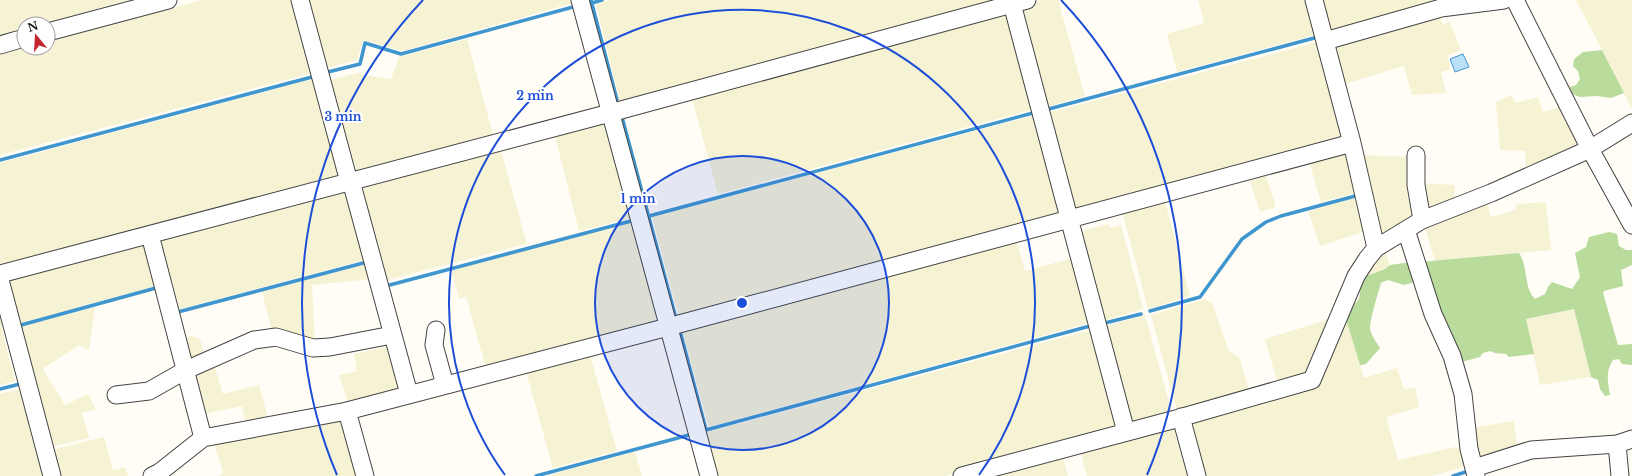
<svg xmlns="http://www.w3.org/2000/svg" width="1632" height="476" font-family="'Libre Baskerville',serif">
	<rect width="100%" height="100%" fill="#fffdf5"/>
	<path fill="#f6f3d4" d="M0 0H130L41 24H24V29L0 35Z
		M202 0H295L312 73 0 155V54L24 48H48V41Z
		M305 0H573V3L403 51 363 40 357 60 326 68Z
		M612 0H1003L620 102 596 4Z
		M1041 0H1058L1085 96 1046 107 1019 6Z
		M1198 0H1310L1319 34 1177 72 1167 34 1204 23Z
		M1317 0H1445L1325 32Z
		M1576 0H1632V109L1602 50Z
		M1007 13 1034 109 718 194 691 95Z
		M1438 14 1443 24 1450 22 1461 50 1447 56 1451 69 1441 72 1446 93 1412 95 1404 66 1341 85 1331 43Z
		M467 39 494 138 352 174 329 80 361 72 363 75 391 79 399 57Z
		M1321 41 1347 137 1074 213 1047 113Z
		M316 78 343 176 0 269V163Z
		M1511 95 1516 103 1538 97 1543 112 1563 106 1582 145 1526 172 1525 151 1500 150 1496 102Z
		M1036 115 1061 213 679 317 652 217Z
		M598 121 606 124 631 218 579 231 554 132Z
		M500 147 527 244 387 280 382 258 379 256 360 184Z
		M1347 149 1359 192 1321 202 1308 158Z
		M1358 155 1412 157 1418 215 1382 240Z
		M1264 170 1276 207 1260 212 1249 178Z
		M1419 183 1455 185 1454 203 1428 214Z
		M346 186 368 259 180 309 172 280 166 281 156 240Z
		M1360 196 1368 230 1320 246 1308 211Z
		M1164 197 1190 296 1148 309 1122 211Z
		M1486 200 1491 217 1515 210 1517 204 1546 202 1551 250 1435 261 1424 224Z
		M632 222 657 317 652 323 486 368 466 297 459 299 451 270Z
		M1108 224 1110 228 1121 225 1143 309 1102 321 1078 232Z
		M1015 236 1025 271 1073 258 1089 323 709 427 681 326Z
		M145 240 160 285 17 324 6 281Z
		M1385 251 1390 265 1385 269 1365 276 1381 252Z
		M369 263 373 279 312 285 315 342 272 331 262 292Z
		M0 297 7 324 1 326 15 381 0 385Z
		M1205 299 1212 303 1229 351 1239 357 1250 393 1177 411 1151 315Z
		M95 307 89 350 79 345 44 368V371L65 405 88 394 96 409 82 413 89 438 50 447 18 327Z
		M1574 309 1591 377 1540 385 1526 319Z
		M1145 315 1172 413 1131 426 1103 327Z
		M1345 316 1364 378 1397 368 1404 389 1415 388 1419 407 1386 417 1398 460 1455 447 1465 451 1469 465 1432 476H1201L1189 420 1316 383Z
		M1333 318 1311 373 1279 387 1265 339Z
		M1091 330 1118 425 1116 431 946 476H716L704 433Z
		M193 336 200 339 205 356 188 363 182 340Z
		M390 346 402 390 349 405 339 375 357 371 354 354Z
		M589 351 617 451 553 468 525 368Z
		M213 361 223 394 259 385 269 421 246 425 242 406 200 415 189 371Z
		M23 388 47 476H0V394Z
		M340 416 362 476H219L223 473 214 443Z
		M1514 421 1518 451 1479 464 1471 428Z
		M1174 429 1187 476H1087L1081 454Z
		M104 437 113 470 125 467 128 476H58L51 450Z
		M635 452 642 476H545Z
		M1062 454 1068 476H981Z"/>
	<path fill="#b9dc9c" d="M1602 50 1624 93 1611 98 1597 96 1580 97 1570 93V87L1576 85 1580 79 1578 71 1573 66 1574 59 1583 52Z
		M1609 232 1617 234 1619 246 1626 250H1632V265L1621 270 1623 286 1604 291 1603 293 1618 345 1632 344V365L1622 364 1619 359 1613 360C1605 372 1608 382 1610 395L1605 396 1600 389 1598 380 1591 377 1574 309 1526 319 1534 354 1509 357 1506 354 1495 353 1490 351 1483 353 1480 357 1458 363 1420 262 1519 253C1529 268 1523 287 1535 299L1545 294 1548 287 1552 282 1572 289 1580 277 1575 253 1586 247 1589 237Z
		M1411 262 1415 282 1404 285 1388 280 1381 283C1378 294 1370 318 1370 329 1371 335 1377 343 1380 348L1366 364 1360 365 1345 316C1356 297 1362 307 1359 282L1364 277 1385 269 1390 265Z"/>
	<path fill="#b9e0f7" stroke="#3f96cf" d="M1463 54 1469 67 1455 72 1450 59Z"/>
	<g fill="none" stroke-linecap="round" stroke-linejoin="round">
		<path stroke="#3f96cf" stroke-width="3.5" d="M591 0 617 100
			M592 3 602 0
			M328 72 360 64 365 43 401 54 573 7
			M1045 110 1318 37
			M622 117 675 315
			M0 160 312 77
			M649 216 1033 113
			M385 284 386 286 631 221
			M177 309 178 312 367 262
			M1150 311 1200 297 1242 239 1266 222 1281 216 1359 195
			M1101 324 1141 314
			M21 325 156 288
			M680 331 706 430 1090 326
			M0 389 20 384 19 381
			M536 476 689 435
			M1453 476 1469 471"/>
		<g stroke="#444" stroke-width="19">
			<path id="minor" d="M300 0 349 182
				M580 0 709 476
				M1011 0 1126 432
				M1314 0 1352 143 1376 248
				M1515 0 1590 149 1632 225
				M48 32 168 0
				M1325 41 1441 8 1504 0
				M0 45 24 38
				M1416 155V185L1422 220
				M351 181 409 394
				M1406 230 1433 314 1452 356 1463 394 1469 449 1476 476
				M150 235 203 438
				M0 274 610 113 1027 0
				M0 280 52 476
				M436 330 434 345 445 385
				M116 395 149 391 186 370 254 340 276 337 313 348 330 347 392 335
				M347 411 365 476
				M1181 417 1197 476
				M1617 444 1620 476
				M1474 468 1531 450 1617 444 1632 439
				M152 476 160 472 203 438 347 411 668 327 1352 143
				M962 476 1176 419 1312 380 1356 276 1367 259 1376 248 1422 220 1491 193 1590 149 1632 123"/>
		</g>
		<use href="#minor" stroke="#fff" stroke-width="17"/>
	</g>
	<circle cx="742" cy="303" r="147" fill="#1d4ed8" fill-opacity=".12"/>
	<g fill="none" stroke="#1d4ed8" stroke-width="2">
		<circle cx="742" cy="303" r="147"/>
		<path d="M505 475A293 293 0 1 1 979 475"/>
		<path d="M337 475A440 440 0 0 1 423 0M1061 0A440 440 0 0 1 1147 475"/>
	</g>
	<circle cx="742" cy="303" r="6" fill="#1d4ed8" stroke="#fff" stroke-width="2"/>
	<g font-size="12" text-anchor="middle" font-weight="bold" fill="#1d4ed8" stroke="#fff" stroke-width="4" stroke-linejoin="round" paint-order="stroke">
		<text x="535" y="100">2 min</text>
		<text x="343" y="121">3 min</text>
		<text x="638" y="203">1 min</text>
	</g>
	<g transform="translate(36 36) rotate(342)"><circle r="19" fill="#ffffff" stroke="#a0a0a0"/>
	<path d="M0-3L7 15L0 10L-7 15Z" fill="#c4262e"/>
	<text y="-6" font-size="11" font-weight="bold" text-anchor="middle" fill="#111111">N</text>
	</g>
</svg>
